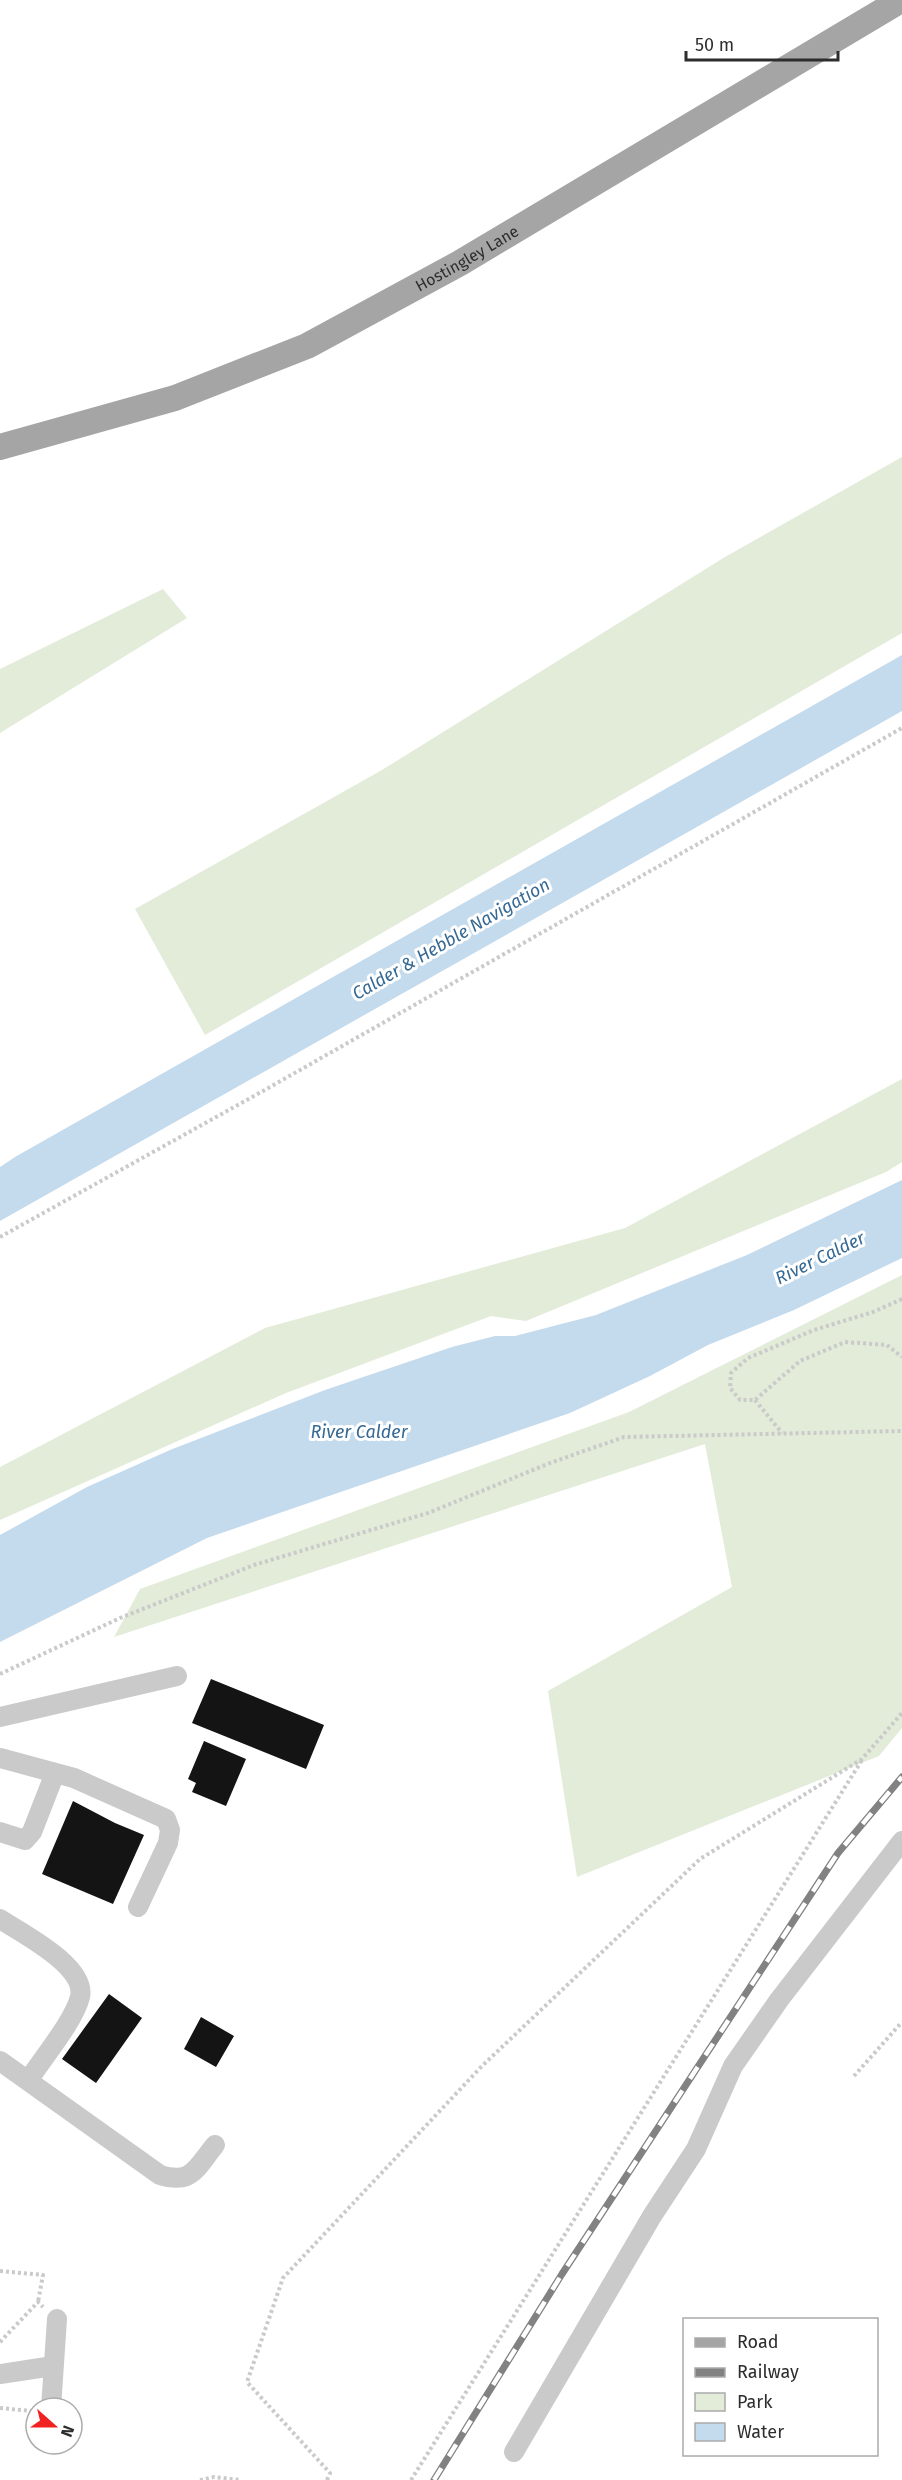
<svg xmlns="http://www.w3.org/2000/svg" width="902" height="2480" font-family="'Fira Sans',sans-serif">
	<rect width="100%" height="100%" fill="#fff"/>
	<path fill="#e2ecd9" d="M902 457V633L205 1035 135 909 382 770 725 557Z
		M163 589 187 618 0 733V669Z
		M902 1079V1162L886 1172 526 1321 491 1316 286 1393 0 1520V1467L265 1328 625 1228Z
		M902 1275V1728L879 1756 577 1877 548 1691 732 1587 705 1444 114 1637 140 1589 629 1412Z"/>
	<path fill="#c4daed" d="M902 655V711L0 1221V1167L15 1157Z
		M902 1180V1258L794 1310 708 1345 650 1376 570 1413 207 1538 0 1642V1535L87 1487 170 1450 325 1390 452 1347 495 1336H515L596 1315 747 1255Z"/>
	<path fill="#141414" d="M211 1679 324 1725 306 1769 192 1723Z
		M204 1741 246 1759 226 1806 192 1792 196 1783 188 1779Z
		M73 1801 115 1823 144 1835 113 1904 42 1874Z
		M109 1994 142 2018 96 2083 62 2059Z
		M201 2017 234 2036 216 2067 184 2049Z"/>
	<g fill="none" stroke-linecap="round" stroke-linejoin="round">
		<path stroke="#cacaca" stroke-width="4" stroke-dasharray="3 3" stroke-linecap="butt" d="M0 1237 263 1091 902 728
			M902 1299 873 1312 814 1330 748 1358 731 1373 730 1388 740 1400H755L800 1361 845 1342 887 1345 902 1357
			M755 1400 782 1433
			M0 1674 120 1618 254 1565 428 1513 550 1463 624 1437 902 1431
			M854 2076 902 2022
			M0 2271 43 2275 38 2302
			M0 2342 38 2302 43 2307
			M0 2408 32 2411
			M200 2480 214 2477 240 2480
			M327 2480 330 2473 247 2382 283 2278 482 2066 700 1859 862 1759 902 1713
			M411 2480 862 1760"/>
		<path stroke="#cacaca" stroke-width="20" d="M0 1717 177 1676
			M0 1758 74 1778 166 1819 170 1830 168 1843 138 1907
			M0 1832 25 1840 32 1832 55 1773
			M0 1919C21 1933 87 1966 80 1997 74 2021 42 2059 28 2081
			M0 2061 160 2175C192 2185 196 2168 215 2145
			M0 2374 53 2366
			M51 2408 57 2319
			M514 2452 652 2216 696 2149 733 2066 779 2000 902 1841"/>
		<path stroke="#a5a5a5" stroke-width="26" id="s1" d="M0 447 175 398 307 346 460 263 901 0"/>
		<g stroke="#828282" stroke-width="7">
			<path id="rail" d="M434 2480 562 2274 838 1853 902 1777"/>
		</g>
		<use href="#rail" stroke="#fff" stroke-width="4.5" stroke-dasharray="14" stroke-linecap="butt"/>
	</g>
	<g text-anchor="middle" stroke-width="6" stroke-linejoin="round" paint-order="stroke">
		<g font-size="16" fill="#2d2d2d" stroke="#fff">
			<text dy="6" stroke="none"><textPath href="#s1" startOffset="506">Hostingley Lane</textPath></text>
		</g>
		<g font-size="18" font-style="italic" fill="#366994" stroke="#fff">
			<text transform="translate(451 939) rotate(-30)" y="6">Calder &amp; Hebble Navigation</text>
			<text transform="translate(820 1258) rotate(-26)" y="6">River Calder</text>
			<text x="359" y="1438">River Calder</text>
		</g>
	</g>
	<rect x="683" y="2318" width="195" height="138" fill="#ffffff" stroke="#ababab" stroke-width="1.5"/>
	<rect x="695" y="2338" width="30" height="9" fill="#a5a5a5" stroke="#ababab" stroke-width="1.5"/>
	<text x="737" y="2348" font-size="18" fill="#2d2d2d">Road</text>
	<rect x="695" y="2368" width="30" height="9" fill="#828282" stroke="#ababab" stroke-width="1.5"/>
	<text x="737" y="2378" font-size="18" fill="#2d2d2d">Railway</text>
	<rect x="695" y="2393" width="30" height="18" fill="#e2ecd9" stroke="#ababab" stroke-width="1.5"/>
	<text x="737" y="2408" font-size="18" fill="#2d2d2d">Park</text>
	<rect x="695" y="2423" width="30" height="18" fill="#c4daed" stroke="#ababab" stroke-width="1.5"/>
	<text x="737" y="2438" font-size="18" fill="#2d2d2d">Water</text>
	<g transform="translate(54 2426) rotate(111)"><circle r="28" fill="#ffffff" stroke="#ababab" stroke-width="1.5"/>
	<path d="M0-4.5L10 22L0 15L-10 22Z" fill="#f12222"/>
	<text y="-9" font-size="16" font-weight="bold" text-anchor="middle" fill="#2d2d2d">N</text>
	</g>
	<path d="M686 51v9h152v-9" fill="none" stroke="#2d2d2d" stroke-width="3"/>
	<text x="695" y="51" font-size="18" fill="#2d2d2d" stroke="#ffffff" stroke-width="4.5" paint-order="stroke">50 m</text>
</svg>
